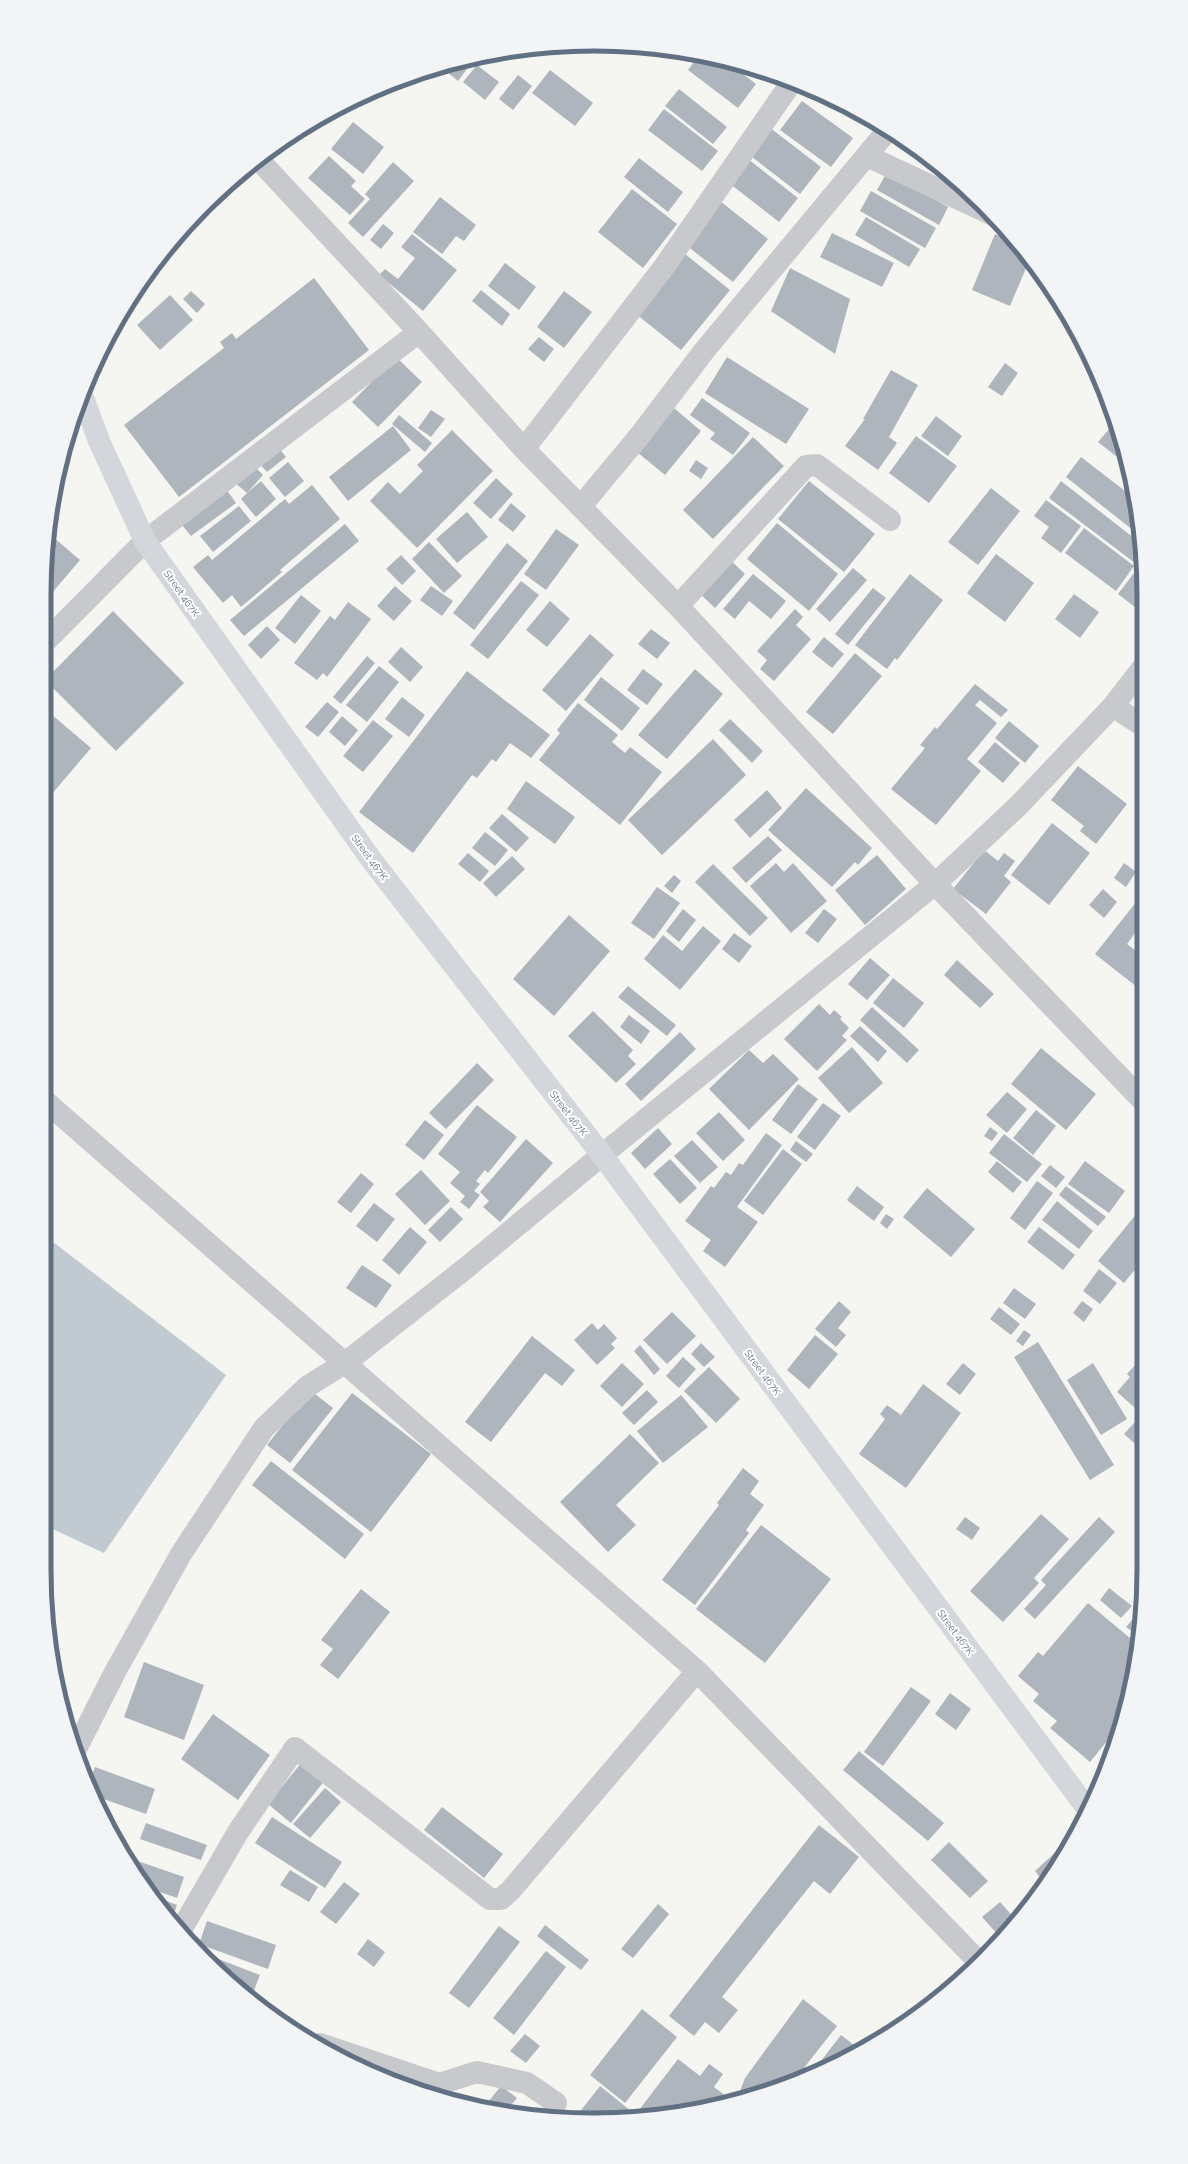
<svg xmlns="http://www.w3.org/2000/svg" width="1188" height="2164" font-family="Raleway,sans-serif">
	<rect width="100%" height="100%" fill="#f5f5f1"/>
	<path fill="#c2cad1" d="M44 1235 226 1375 104 1553 44 1525Z"/>
	<path fill="#afb5bc" d="M698 56 730 64 756 84 738 108 688 70Z
		M471 60 473 61 458 81 441 67Z
		M477 65 499 82 485 100 463 82Z
		M550 70 593 103 575 126 532 93Z
		M518 75 532 86 513 110 499 99Z
		M679 89 727 127 713 144 665 106Z
		M802 101 853 138 831 167 780 130Z
		M664 109 718 151 702 171 648 130Z
		M353 122 384 147 363 174 331 149Z
		M769 127 821 167 800 194 748 154Z
		M329 156 356 181 351 186 365 199 350 215 308 178Z
		M639 158 683 192 668 212 624 177Z
		M748 159 798 198 779 222 729 183Z
		M393 162 414 181 363 237 348 223 370 199 365 194Z
		M887 172 948 207 939 225 877 190Z
		M632 189 677 224 643 268 598 232Z
		M871 191 936 228 925 248 860 211Z
		M440 197 476 225 464 241 456 236 442 254 413 232Z
		M720 201 768 239 733 282 686 245Z
		M866 217 920 249 909 267 855 235Z
		M383 224 394 233 381 249 370 240Z
		M832 233 894 263 882 287 820 257Z
		M412 234 457 270 423 311 379 275 385 269 398 279 415 258 401 247Z
		M995 234 1013 242 1029 261 1010 306 972 290Z
		M685 254 730 290 681 350 636 314Z
		M505 263 536 287 519 310 488 286Z
		M790 268 850 299 835 354 771 311Z
		M314 278 369 350 179 497 124 425 224 348 220 342 232 333 236 339Z
		M481 290 510 314 502 326 472 301Z
		M191 291 205 304 197 313 183 299Z
		M564 291 592 312 564 348 537 327Z
		M170 295 193 320 160 350 137 325Z
		M539 337 554 349 544 362 528 349Z
		M396 357 422 382 378 427 352 402Z
		M727 357 809 409 786 444 705 393Z
		M1005 363 1018 373 1002 396 988 387Z
		M891 370 918 385 889 437 897 443 878 470 845 446 865 419H863Z
		M702 398 750 433 733 455 710 439 715 433 690 415Z
		M674 408 701 431 665 475 637 452Z
		M431 410 445 419 431 437 418 428Z
		M399 415 432 443 425 452 392 424Z
		M936 416 962 436 948 456 921 436Z
		M1116 421 1126 464 1098 442Z
		M393 426 411 450 348 501 329 477Z
		M452 430 493 471 417 548 370 501 388 482 400 494 423 471 417 465Z
		M916 436 957 466 929 503 889 473Z
		M753 437 784 466 713 539 683 510Z
		M277 446 286 457 267 472 258 462Z
		M1081 457 1134 498 1139 522V535L1066 477Z
		M696 460 708 468 701 479 689 471Z
		M288 462 304 481 285 497 269 478Z
		M251 463 263 475 247 493 261 481 276 499 256 517 241 499 247 493 234 482Z
		M496 478 513 494 491 519 473 503Z
		M809 481 875 534 844 572 778 519Z
		M1061 481 1139 542V558L1135 563 1049 498Z
		M312 485 340 519 280 570 282 572 241 607 232 595 223 603 193 567 208 555 212 560 285 499 289 504Z
		M224 486 236 503 191 536 178 520Z
		M991 488 1020 511 978 565 948 542Z
		M1046 500 1081 526 1061 553 1041 538 1049 527 1034 516Z
		M511 503 526 516 513 532 498 520Z
		M239 506 251 521 213 552 200 536Z
		M467 512 488 537 457 563 436 539Z
		M777 523 838 574 809 611 747 559Z
		M345 524 359 541 244 636 230 620Z
		M1084 528 1134 566 1116 591 1065 553Z
		M556 529 579 545 546 590 524 574Z
		M53 537 80 560 45 601V558L47 545Z
		M429 542 462 576 444 593 412 559Z
		M507 543 528 561 474 630 453 613Z
		M996 554 1034 583 1005 622 967 593Z
		M401 555 416 571 402 585 386 569Z
		M726 556 745 574 715 608 695 589Z
		M853 568 867 580 830 622 816 609Z
		M1134 573 1139 577 1140 611 1118 594Z
		M753 574 786 601 771 619 749 601 735 619 723 609Z
		M910 574 943 600 897 660 895 658 887 669 855 645Z
		M521 581 539 595 488 659 470 645Z
		M395 586 412 601 394 621 377 606Z
		M431 586 453 601 442 616 420 600Z
		M873 588 886 598 848 645 835 634Z
		M1074 594 1099 612 1080 638 1055 619Z
		M301 595 321 611 295 644 275 628Z
		M550 601 570 619 547 647 526 630Z
		M348 602 371 619 327 677 323 673 317 680 294 663 330 616 335 620Z
		M795 609 803 617 796 625 811 639 774 681 760 669 767 660 757 651Z
		M113 611 184 683 116 751 45 680Z
		M267 626 280 640 261 659 248 645Z
		M651 629 670 643 657 659 638 644Z
		M590 634 614 655 566 711 542 690Z
		M824 637 844 654 832 668 812 652Z
		M401 647 423 667 410 682 388 662Z
		M855 653 882 676 833 734 806 712Z
		M367 656 375 663 341 704 333 697Z
		M379 666 399 682 367 722 346 705Z
		M643 669 663 684 647 705 627 690Z
		M695 669 723 694 667 759 638 735Z
		M467 671 550 735 531 758 510 743 496 762 492 759 477 778 472 775 413 853 359 812Z
		M601 677 640 708 622 731 584 700Z
		M975 684 1008 710 1001 717 980 700 975 705 997 723 967 759 981 771 936 825 891 789 925 748 920 745 935 727 937 729Z
		M402 697 425 715 409 737 385 719Z
		M327 702 339 712 318 737 305 727Z
		M578 703 618 735 612 742 625 753 630 747 662 772 620 825 539 760 560 733 557 730Z
		M45 709 91 748 45 802Z
		M342 716 358 730 345 746 329 732Z
		M730 719 763 751 752 763 719 730Z
		M373 720 393 736 363 772 343 756Z
		M1009 721 1039 746 1025 763 995 738Z
		M713 739 746 775 662 855 628 820Z
		M995 742 1020 763 1003 783 978 762Z
		M1078 766 1127 804 1096 844 1080 831 1084 826 1051 800Z
		M526 781 575 817 555 844 507 809Z
		M806 788 872 848 858 865 855 862 832 887 768 830Z
		M767 790 782 808 750 838 734 820Z
		M502 814 529 838 516 852 489 828Z
		M1052 823 1090 853 1049 905 1011 875Z
		M485 832 508 850 495 866 472 848Z
		M768 836 782 850 746 883 732 868Z
		M984 850 998 861 1004 853 1015 861 1004 876 1011 882 986 914 953 889Z
		M468 853 489 871 480 882 458 864Z
		M877 855 906 889 865 925 835 890Z
		M512 856 525 869 496 897 483 883Z
		M776 863 784 872 793 863 827 901 791 933 750 886Z
		M1124 863 1136 872 1126 887 1114 878Z
		M713 864 768 918 750 936 695 882Z
		M674 875 681 881 672 893 664 886Z
		M657 887 680 903 654 939 631 923Z
		M1103 889 1117 902 1104 918 1089 905Z
		M1141 896V925L1127 944 1141 955V982L1137 987 1095 954Z
		M683 909 696 920 679 942 666 931Z
		M824 909 837 919 818 943 805 933Z
		M569 915 610 951 554 1016 513 979Z
		M703 926 721 941 680 990 644 959 663 935 682 951Z
		M734 933 752 946 739 963 722 949Z
		M870 958 890 975 867 1000 848 984Z
		M957 960 994 994 980 1008 944 975Z
		M893 978 924 1003 904 1028 873 1003Z
		M628 986 676 1025 667 1036 618 997Z
		M819 1004 830 1015 834 1010 842 1017 840 1019 849 1028 842 1036 847 1040 817 1071 784 1039Z
		M872 1007 919 1050 907 1063 860 1020Z
		M593 1011 633 1050 628 1056 636 1064 616 1083 568 1036Z
		M629 1015 650 1031 641 1044 620 1027Z
		M860 1026 887 1051 878 1062 850 1036Z
		M680 1032 696 1049 641 1101 625 1084Z
		M852 1047 883 1083 849 1113 818 1078Z
		M1041 1048 1096 1094 1066 1130 1011 1084Z
		M749 1050 763 1063 773 1054 799 1079 749 1130 709 1089Z
		M477 1063 494 1080 446 1129 429 1113Z
		M798 1084 818 1099 791 1134 772 1120Z
		M1007 1092 1027 1109 1007 1133 986 1115Z
		M823 1103 841 1116 815 1150 797 1137Z
		M477 1105 517 1137 488 1173 485 1170 476 1181 480 1184 474 1191 480 1195 469 1209 460 1202 465 1196 450 1183 460 1172 438 1154Z
		M1036 1110 1056 1126 1033 1155 1013 1138Z
		M719 1112 745 1140 723 1161 696 1133Z
		M425 1120 444 1135 424 1160 405 1145Z
		M990 1127 998 1133 992 1141 984 1136Z
		M658 1128 672 1144 645 1169 631 1153Z
		M766 1133 782 1145 737 1207 758 1222 725 1267 703 1251 711 1240 685 1221 711 1186 714 1188 726 1172 731 1175 739 1163 743 1165Z
		M1004 1134 1042 1164 1027 1182 989 1153Z
		M526 1139 553 1163 500 1222 483 1207 489 1201 480 1192Z
		M692 1140 718 1167 700 1183 674 1156Z
		M796 1141 813 1154 806 1162 790 1150Z
		M783 1149 802 1164 763 1215 744 1201Z
		M670 1159 697 1188 680 1204 653 1174Z
		M997 1161 1022 1182 1013 1193 988 1172Z
		M1085 1161 1125 1191 1109 1213 1068 1184Z
		M1050 1165 1065 1177 1056 1188 1041 1176Z
		M421 1170 450 1201 425 1225 395 1194Z
		M361 1173 374 1184 351 1213 337 1202Z
		M1037 1181 1053 1193 1025 1230 1010 1218Z
		M857 1186 884 1207 874 1221 847 1200Z
		M1066 1186 1106 1217 1098 1226 1059 1195Z
		M927 1188 975 1229 951 1257 903 1217Z
		M1057 1201 1093 1231 1079 1249 1042 1220Z
		M374 1203 395 1219 377 1242 356 1226Z
		M451 1207 463 1219 440 1242 428 1230Z
		M1142 1207V1261L1124 1283 1098 1261Z
		M886 1214 894 1219 887 1229 880 1223Z
		M410 1227 427 1242 399 1275 382 1260Z
		M1039 1227 1075 1255 1063 1270 1027 1242Z
		M362 1265 392 1285 376 1308 346 1288Z
		M1099 1269 1117 1283 1100 1304 1083 1291Z
		M1014 1288 1036 1304 1025 1319 1003 1303Z
		M839 1301 851 1312 838 1328 846 1335 836 1347 815 1329Z
		M1082 1301 1093 1309 1084 1322 1073 1313Z
		M999 1307 1020 1324 1011 1335 990 1319Z
		M672 1312 696 1336 667 1364 643 1340Z
		M592 1323 598 1330 604 1324 617 1338 611 1344 615 1348 597 1365 574 1340Z
		M1024 1330 1031 1335 1023 1346 1016 1341Z
		M815 1335 838 1354 809 1389 787 1370Z
		M532 1336 575 1370 562 1386 545 1373 491 1442 465 1422Z
		M1038 1342 1114 1465 1090 1480 1014 1357Z
		M701 1343 715 1357 704 1367 691 1354Z
		M640 1345 660 1369 654 1375 634 1351Z
		M683 1357 696 1369 679 1388 666 1376Z
		M1142 1357V1450L1124 1434 1142 1414 1117 1392 1130 1377 1127 1374Z
		M622 1363 644 1384 622 1407 600 1386Z
		M963 1363 976 1374 960 1395 946 1384Z
		M1093 1363 1127 1419 1101 1435 1067 1380Z
		M709 1367 740 1399 716 1423 684 1391Z
		M923 1384 961 1413 906 1488 859 1454 885 1419 880 1414 887 1405 901 1415Z
		M310 1390 333 1408 290 1463 267 1445Z
		M647 1390 658 1402 634 1425 622 1413Z
		M352 1393 431 1454 371 1532 292 1470Z
		M681 1395 708 1427 663 1463 637 1431Z
		M630 1434 659 1463 616 1505 636 1525 608 1552 560 1502Z
		M271 1461 364 1534 345 1559 252 1485Z
		M743 1468 759 1481 750 1494 764 1505 746 1530 749 1533 695 1605 662 1580 719 1505 717 1503Z
		M1041 1514 1069 1539 1034 1578 1039 1583 1003 1622 970 1591Z
		M965 1517 980 1528 972 1540 956 1529Z
		M1099 1517 1115 1532 1035 1619 1024 1609 1046 1585 1041 1580Z
		M761 1525 831 1579 765 1663 696 1609Z
		M1109 1588 1132 1606 1121 1618 1100 1600Z
		M361 1589 390 1612 338 1679 320 1665 333 1649 321 1640Z
		M1088 1603 1137 1644 1126 1709 1116 1720 1121 1724 1090 1762 1050 1728 1057 1721 1033 1701 1039 1694 1018 1676 1038 1652 1043 1656Z
		M1143 1607 1138 1636 1126 1627Z
		M144 1662 204 1685 184 1740 124 1717Z
		M911 1687 931 1701 883 1766 864 1752Z
		M950 1693 971 1709 956 1730 935 1714Z
		M213 1714 270 1755 238 1800 181 1759Z
		M859 1751 944 1823 928 1841 843 1770Z
		M302 1762 325 1780 291 1823 268 1804Z
		M95 1767 155 1789 146 1814 95 1796 89 1783Z
		M325 1788 341 1802 310 1838 293 1824Z
		M442 1807 503 1854 484 1878 424 1830Z
		M272 1817 342 1862 325 1888 255 1843Z
		M146 1823 207 1845 201 1860 140 1839Z
		M819 1825 859 1857 830 1894 814 1881 722 1997 738 2010 719 2033 705 2022 694 2036 669 2016Z
		M1072 1837 1070 1845 1045 1883 1035 1871Z
		M949 1842 988 1881 970 1898 931 1860Z
		M126 1857 184 1877 177 1898 146 1887Z
		M290 1870 318 1887 309 1902 280 1885Z
		M344 1882 360 1894 336 1924 320 1912Z
		M151 1895 177 1905 172 1920 158 1905Z
		M1000 1902 1016 1920 1000 1937 982 1917Z
		M658 1904 669 1914 633 1958 621 1949Z
		M207 1921 276 1945 268 1969 199 1944Z
		M545 1925 589 1960 581 1970 537 1936Z
		M499 1926 520 1942 469 2008 449 1993Z
		M368 1939 385 1952 374 1967 357 1954Z
		M546 1951 566 1967 514 2035 493 2018Z
		M203 1953 260 1975 251 1998 231 1983Z
		M803 1999 837 2026 796 2078 799 2080 736 2101 745 2078Z
		M642 2009 677 2037 625 2103 590 2075Z
		M525 2034 540 2046 526 2063 510 2051Z
		M841 2035 859 2049 810 2075Z
		M678 2059 700 2076 709 2064 723 2074 714 2087 734 2102 647 2116 639 2110Z
		M501 2086 517 2098 507 2110 484 2107Z
		M600 2086 631 2111 625 2119 575 2118Z"/>
	<g fill="none" stroke-linecap="round" stroke-linejoin="round">
		<path stroke="#c7c9cd" stroke-width="22" d="M867 156 991 214
			M258 159 419 332 524 449 678 606 935 884 1141 1099
			M524 449 664 267 791 83
			M581 506 641 434 704 351 887 131
			M678 606 806 466 817 465 890 520
			M45 642 145 541 419 332
			M1113 706 1140 724
			M45 1101 697 1671 978 1961
			M75 1751 115 1672 181 1554 264 1428 308 1386 345 1363 466 1268 602 1155 935 884 1018 806 1113 706 1140 671
			M181 1930 238 1832 295 1748 490 1899H501L511 1890 697 1671
			M320 2044 439 2084 477 2072 527 2083 556 2103"/>
		<path stroke="#d3d7dc" stroke-width="22" d="M84 400 99 441 145 541 373 862 602 1155 1086 1807"/>
	</g>
	<g text-anchor="middle" stroke-width="4" stroke-linejoin="round" paint-order="stroke">
		<g font-size="10" fill="#627084" stroke="#fff">
			<text transform="translate(182 593) rotate(55)" y="4">Street 467K</text>
			<text transform="translate(370 857) rotate(54)" y="4">Street 467K</text>
			<text transform="translate(569 1113) rotate(52)" y="4">Street 467K</text>
			<text transform="translate(763 1372) rotate(53)" y="4">Street 467K</text>
			<text transform="translate(956 1632) rotate(53)" y="4">Street 467K</text>
		</g>
	</g>
	<path d="M0 0H1188V2164H0ZM594 51H594A543 543 0 0 1 1137 594V1570A543 543 0 0 1 594 2113H594A543 543 0 0 1 51 1570V594A543 543 0 0 1 594 51Z" fill="#f2f4f5" fill-rule="evenodd"/>
	<path fill="none" stroke="#627084" stroke-width="5" d="M594 51H594A543 543 0 0 1 1137 594V1570A543 543 0 0 1 594 2113H594A543 543 0 0 1 51 1570V594A543 543 0 0 1 594 51Z"/>
</svg>
